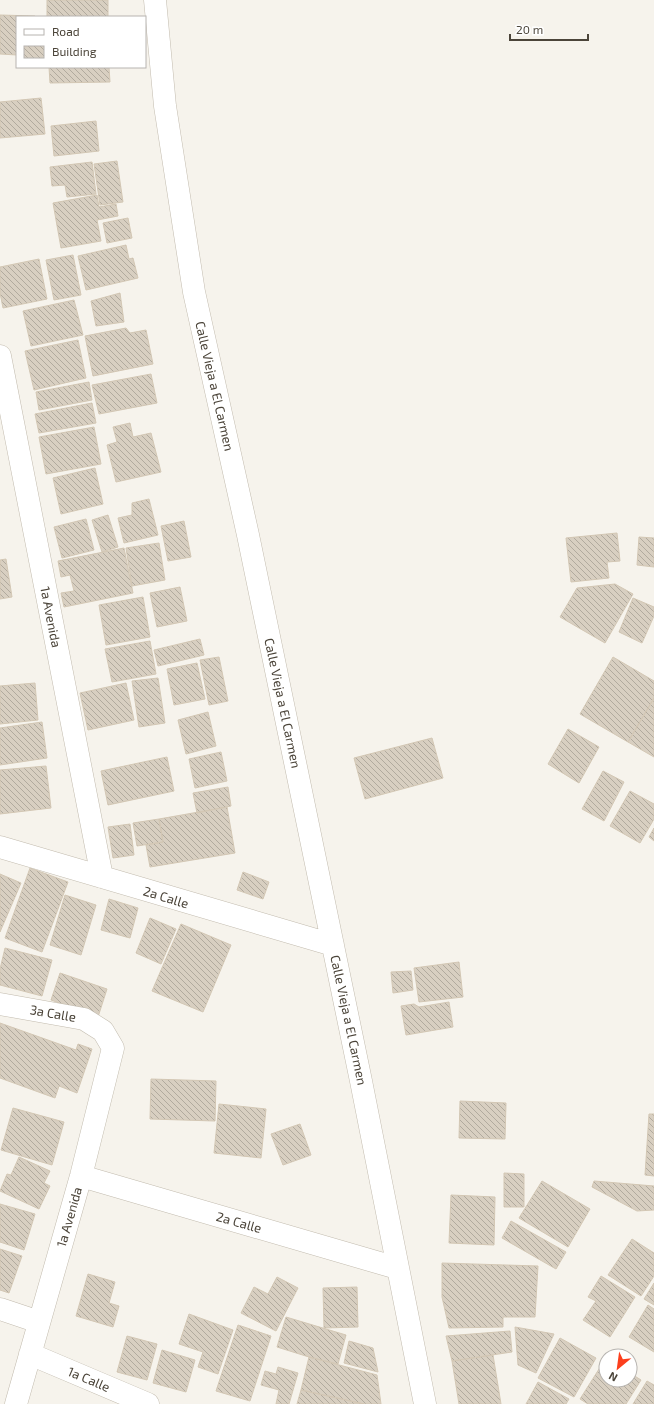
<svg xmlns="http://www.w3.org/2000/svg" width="654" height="1404" font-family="'Exo 2',sans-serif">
	<defs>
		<pattern id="building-back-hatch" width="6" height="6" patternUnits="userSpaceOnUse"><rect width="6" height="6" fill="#d8cfc1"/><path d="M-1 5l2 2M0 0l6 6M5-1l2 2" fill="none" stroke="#b1aa9e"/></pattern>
	</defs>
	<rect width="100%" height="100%" fill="#f6f3ec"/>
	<path fill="url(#building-back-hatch)" stroke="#d3c7b4" d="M47 0H108V17H47Z
		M0 15 35 16V17H17V55L0 54Z
		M49 67H109L110 82 50 83Z
		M41 98 45 134 0 138V102Z
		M96 121 99 151 54 156 51 126Z
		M117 161 123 202 100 205 94 164Z
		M92 162 96 194 67 197 65 185 52 186 50 167Z
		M97 195 99 207 116 204 118 216 97 220 101 241 61 248 53 203Z
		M128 218 132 238 107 243 103 223Z
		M126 245 129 259 133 258 138 278 86 290 78 256Z
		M73 255 81 295 54 300 46 260Z
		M39 259 47 299 3 308 0 293V267Z
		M120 293 124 322 96 326 91 301Z
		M74 300 83 335 31 346 23 311Z
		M126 328 130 333 146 330 153 364 93 376 85 336Z
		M78 340 86 378 34 390 25 351Z
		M151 374 157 403 99 414 92 385Z
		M89 382 92 400 39 410 36 392Z
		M92 403 96 423 39 433 35 414Z
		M130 423 133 437 151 433 161 472 116 482 107 445 117 442 113 427Z
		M94 427 101 464 46 474 39 437Z
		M95 468 103 504 61 514 53 478Z
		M149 499 158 535 124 543 118 518 132 515V503Z
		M108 515 118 547 102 552 92 520Z
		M86 519 94 550 62 558 54 527Z
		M184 521 191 557 168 561 161 526Z
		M617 533 620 561 607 562 609 578 571 582 566 538Z
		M639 537 654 538V567L637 565Z
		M159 543 165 580 132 586 126 548Z
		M124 548 133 593 64 607 61 593 74 591 70 575 61 577 58 561Z
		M6 559 12 597 0 599V560Z
		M615 584 633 594 605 643 560 617 577 588Z
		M180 587 187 621 157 627 150 593Z
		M143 597 150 637 106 645 99 605Z
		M633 598 654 607V616L642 643 619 632Z
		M200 639 204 655 158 666 154 650Z
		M150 641 156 674 112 682 105 649Z
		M219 657 228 701 209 705 200 660Z
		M613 657 654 681V698L628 742 580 714Z
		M197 663 205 699 174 705 167 669Z
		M158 678 165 723 139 727 132 681Z
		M35 683 38 720 0 724V686Z
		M126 683 134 720 88 730 80 693Z
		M654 698V757L628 742Z
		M208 712 216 746 186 754 178 720Z
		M42 722 47 758 0 765V728Z
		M568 729 599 747 579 783 548 764Z
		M432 738 443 778 365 799 354 758Z
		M221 752 227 781 195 788 189 759Z
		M167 757 174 791 108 805 101 771Z
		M46 766 51 808 0 814V770Z
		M603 771 624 782 604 821 582 809Z
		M228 787 231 806 197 813 193 793Z
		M630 791 654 804V819L640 843 610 826Z
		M227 807 235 853 150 867 146 845 163 842 159 819Z
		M159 819 163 842 137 846 133 823Z
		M130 824 134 855 113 858 108 827Z
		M654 828V841L649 837Z
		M30 868 68 882 42 952 5 938Z
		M243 872 269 882 263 899 237 890Z
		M0 874 21 883 0 932Z
		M65 895 96 905 81 955 50 945Z
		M109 899 138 908 130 938 101 930Z
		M150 918 176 929 161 964 136 953Z
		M181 924 231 945 203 1012 152 991Z
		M5 948 52 960 42 996 0 985V969Z
		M459 962 463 997 419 1002 414 968Z
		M411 971 413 990 393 993 391 972Z
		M60 973 107 989 98 1017 51 1000Z
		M449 1002 453 1027 406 1035 401 1006 414 1004 419 1007Z
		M0 1023 76 1050 78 1044 92 1049 77 1093 59 1086 55 1098 0 1078Z
		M151 1079 216 1081 215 1121 150 1119Z
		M460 1101 506 1103 505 1139 459 1138Z
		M219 1104 266 1109 261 1158 214 1153Z
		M13 1108 64 1122 52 1165 1 1150Z
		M649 1114H654V1176L645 1175Z
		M300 1124 311 1155 283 1165 271 1134Z
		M19 1157 50 1171 44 1183 50 1186 39 1209 0 1191 7 1174 11 1175Z
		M504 1173 524 1174V1207H504Z
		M542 1181 590 1209 568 1247 519 1218Z
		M594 1181 654 1186V1210L637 1211 592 1187Z
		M451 1195 495 1197 494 1245 449 1243Z
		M0 1204 35 1214 24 1250 0 1242Z
		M511 1221 566 1252 556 1269 502 1238Z
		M632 1239 654 1253V1276L641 1296 608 1275Z
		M0 1249 22 1256 9 1293 0 1290Z
		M442 1263 538 1266 535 1317H503V1327L449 1328 442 1297Z
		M88 1274 115 1282 109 1303 119 1306 113 1327 76 1316Z
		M601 1276 635 1297 610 1337 583 1320 596 1301 588 1297Z
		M277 1277 298 1288 276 1331 241 1313 254 1287 268 1294Z
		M654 1283V1305L644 1299Z
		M357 1287 358 1327 324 1328 323 1288Z
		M648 1305 654 1309V1352L629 1337Z
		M189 1314 233 1330 218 1374 198 1367 203 1352 179 1344Z
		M286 1317 346 1335 338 1364 309 1357 277 1347Z
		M238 1325 271 1336 250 1401 216 1391Z
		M515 1327 554 1334 536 1373 518 1365Z
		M510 1331 512 1352 452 1361 446 1336Z
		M127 1336 157 1344 147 1380 117 1372Z
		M560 1338 596 1358 574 1397 538 1378Z
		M349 1341 373 1348 378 1372 344 1363Z
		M162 1350 195 1360 186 1392 153 1383Z
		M493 1355 501 1404H459L452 1361Z
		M309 1357 377 1375 381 1404H364L301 1390Z
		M606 1358V1380H630V1373L641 1380 626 1404H588L580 1399Z
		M278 1367 298 1373 289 1404H276L279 1390 261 1385 265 1371 276 1374Z
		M647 1381 654 1385V1404H633Z
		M538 1382 569 1399 566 1404H526Z
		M301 1390 364 1404H297Z"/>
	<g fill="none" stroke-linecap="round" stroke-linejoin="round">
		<g stroke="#c2bbae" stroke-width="23">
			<path id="minor" d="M155 0 165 106 194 292 248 535 361 1081 425 1404
				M0 356 102 877
				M0 847 333 945
				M0 1004 84 1019 103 1031 113 1048 81 1176 16 1404
				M81 1176 397 1268
				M0 1309 39 1322
				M30 1354 148 1404"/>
		</g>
		<use href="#minor" stroke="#fff" stroke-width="22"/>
	</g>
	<g text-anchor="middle" stroke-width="3" stroke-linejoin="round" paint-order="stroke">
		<g font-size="13" fill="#4b4439" stroke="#fff">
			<text transform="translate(215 386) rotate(77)" y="5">Calle Vieja a El Carmen</text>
			<text transform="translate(51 617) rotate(79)" y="5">1a Avenida</text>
			<text transform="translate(283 703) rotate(78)" y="5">Calle Vieja a El Carmen</text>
			<text transform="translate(166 897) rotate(17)" y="5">2a Calle</text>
			<text transform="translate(53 1013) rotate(10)" y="5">3a Calle</text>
			<text transform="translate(349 1020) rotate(78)" y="5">Calle Vieja a El Carmen</text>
			<text transform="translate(69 1217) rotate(-74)" y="5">1a Avenida</text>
			<text transform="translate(239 1222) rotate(16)" y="5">2a Calle</text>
			<text transform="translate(89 1379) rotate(23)" y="5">1a Calle</text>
		</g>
	</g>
	<rect x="16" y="16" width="130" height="52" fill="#ffffff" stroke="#b7b4b0"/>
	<rect x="24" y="29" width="20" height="6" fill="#ffffff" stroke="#b7b4b0"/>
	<text x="52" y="36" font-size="12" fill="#4b4439">Road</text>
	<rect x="24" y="46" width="20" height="12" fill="url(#building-back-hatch)" stroke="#b7b4b0"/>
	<text x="52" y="56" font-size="12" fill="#4b4439">Building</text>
	<g transform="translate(618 1368) rotate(209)"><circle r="19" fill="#ffffff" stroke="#b7b4b0"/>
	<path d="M0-3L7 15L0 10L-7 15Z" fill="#fc3f1d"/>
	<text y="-6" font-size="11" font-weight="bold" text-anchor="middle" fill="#4b4439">N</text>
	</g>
	<path d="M510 34v6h78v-6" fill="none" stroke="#4b4439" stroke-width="2"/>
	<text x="516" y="34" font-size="12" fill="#4b4439" stroke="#ffffff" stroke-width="3" paint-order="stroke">20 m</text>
</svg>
